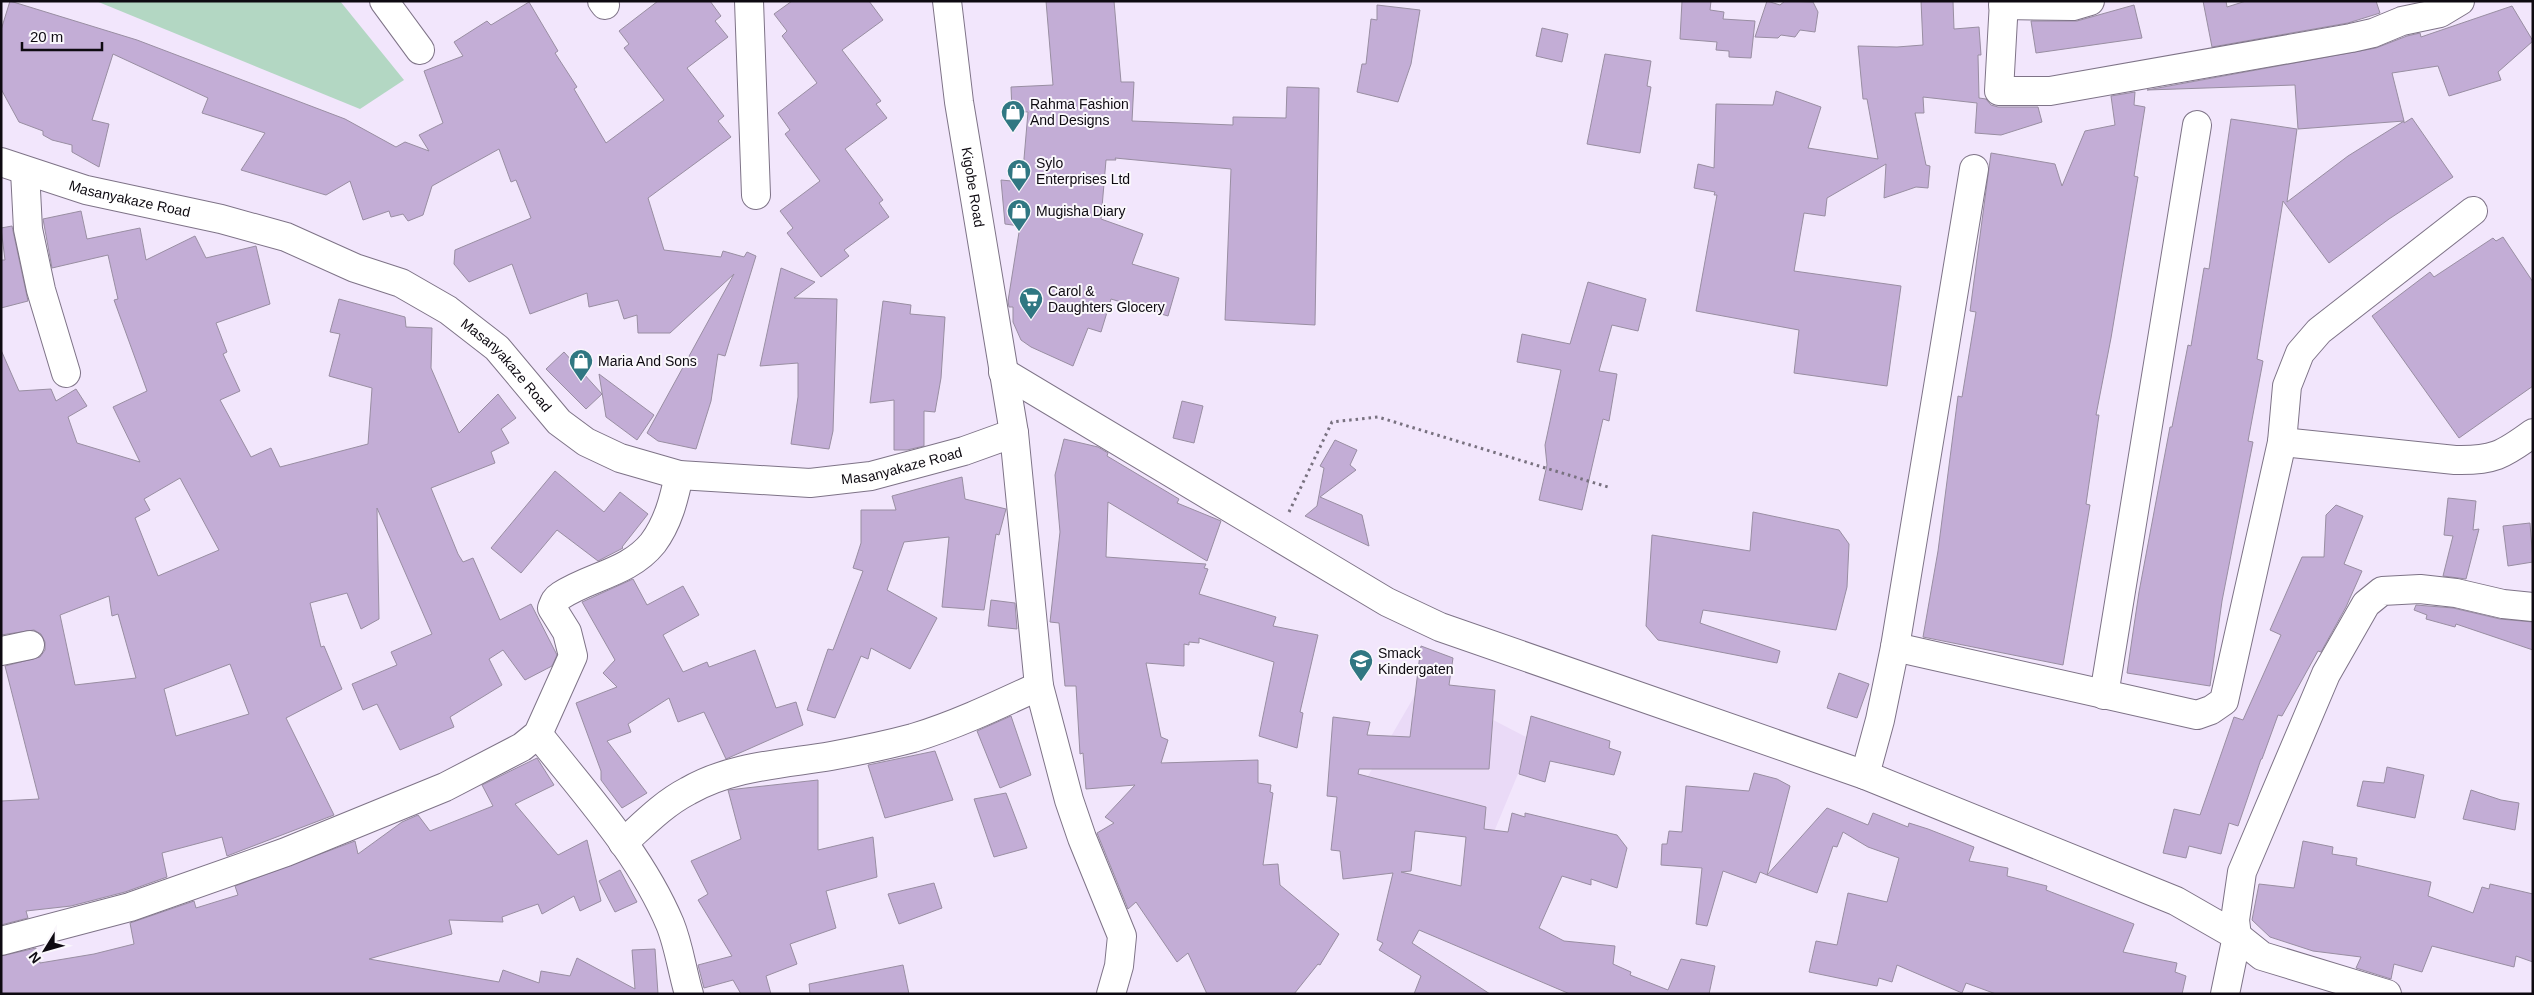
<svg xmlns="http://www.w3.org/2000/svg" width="2534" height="995" font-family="Helvetica,sans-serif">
	<rect width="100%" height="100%" fill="#f2e6fc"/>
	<path fill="#eadaf7" d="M1422 683 1532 740 1489 844 1357 795Z"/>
	<path fill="#b3d7c3" d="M96 1H340L404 80 360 109Z"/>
	<path fill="#c3add6" stroke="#998ea2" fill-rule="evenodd" d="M10 1 137 40 345 119 396 147 405 142 429 151 419 135 443 123 424 71 463 56 454 42 487 21 491 25 529 2 558 51 555 53 577 87 574 89 606 143 664 100 624 48 629 44 619 31 658 1H710L721 16 715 21 728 37 687 68 724 116 718 121 731 137 648 198 664 250 721 257 723 251 744 257 747 252 756 256 725 356 718 354 711 401 696 449 658 441 647 433 734 274 670 333H638L637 315 624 319 618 300 589 307 587 293 530 314 512 264 469 282 454 264 455 250 531 218 516 180 511 182 499 149 432 186 423 215 408 221 403 214 391 217 389 211 363 220 350 181 326 195 241 170 265 133 202 113 208 98 113 54 92 120 109 124 99 167 72 152V145L52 140 43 135V131L19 122 1 89V30Z
		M792 1H869L883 20 842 50 881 101 876 104 887 118 845 149 883 200 879 203 889 217 844 250 849 256 821 277 787 233 793 228 780 211 820 181 785 134 790 130 778 113 817 83 782 36 787 31 774 14Z
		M1046 1H1114L1121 82H1134L1132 121 1233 125V117L1286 118 1287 87 1319 88 1315 325 1225 320 1231 169 1115 158 1116 160H1106L1101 219 1143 234 1132 264 1179 278 1168 316 1111 299 1101 332 1088 328 1073 366 1031 347 1021 340 1013 322V307H1009L1008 301 1020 226 1005 224 1001 180 1022 182 1028 112 1012 111 1011 87 1053 85Z
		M1682 1H1711L1710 10 1724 12 1723 19 1755 21 1751 58 1729 57V51L1716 50 1717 42 1680 39Z
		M1767 1 1780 5 1785 1 1813 2 1818 12 1815 32 1800 30 1795 37 1781 35 1778 38 1755 37Z
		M1921 1H1953L1954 29 1979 27 1981 55H1978L1979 98 1986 99 1991 105 1998 107H2038L2042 122 2001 135 1975 133 1977 103 1923 97 1924 113H1915L1926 165 1930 166 1928 188 1916 187 1884 198 1886 164 1827 198 1825 216 1804 213 1794 271 1901 286 1887 386 1794 373 1799 330 1696 311 1717 195H1714L1715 192 1694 188 1698 164 1714 168 1716 104 1773 105 1776 91 1821 107 1808 148 1878 159 1867 99H1863L1858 46 1897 47 1923 45Z
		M2203 1H2226L2227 7 2246 1H2376L2380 13 2348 23 2212 47Z
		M1377 5 1420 10 1411 64 1398 102 1357 92 1362 64H1366L1371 19 1377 20Z
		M2134 5 2142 38 2036 53 2031 21H2077Z
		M2512 6 2533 41 2498 72 2501 80 2449 96 2438 66 2392 73 2404 121 2298 129 2295 85 2147 90 2376 48 2407 36 2420 33 2421 37Z
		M1542 28 1568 34 1562 62 1536 56Z
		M1605 54 1651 61 1647 86 1651 87 1640 153 1587 144Z
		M2135 92 2134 105 2145 107 2134 176 2138 177 2111 338 2096 415H2099L2086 504 2090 505 2063 665 1923 637 1938 551 1958 396 1962 397 1976 312 1970 311 1991 153 2055 164 2062 186 2085 131 2115 125 2111 96Z
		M2412 118 2453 177 2389 219 2329 263 2283 201 2257 359 2263 361 2248 441 2253 442 2222 601 2210 686 2127 673 2139 592 2170 427H2172L2188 345 2191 346 2204 268 2209 269 2231 119 2297 129 2287 202 2348 156 2404 121V123Z
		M81 211 87 239 140 228 146 260 195 236 206 258 256 246 270 304 216 323 227 352 223 354 240 391 220 400 251 457 271 448 280 467 368 444 372 388 329 376 340 334 330 332 339 299 405 317 406 327 432 328 431 368 459 433 498 394 516 418 501 429 509 443 491 452 495 463 431 488 458 554 463 562 473 558 500 620 531 604 557 655 552 666 525 680 503 650 489 659 502 685 450 717 454 727 400 750 377 704 363 710 352 684 397 665 391 652 432 634 377 508 379 619 361 629 347 593 310 603 321 647 324 646 342 689 286 718 334 815 227 856 222 837 162 853 167 877 125 892 71 906 26 911 28 918 1 925V801L39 799 5 666 40 657 45 650V642L41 634 34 630 1 635V350L19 391 51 389 56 401 76 389 87 406 68 417 77 443 140 462 113 407 147 391 114 300 118 299 108 255 52 268 43 219ZM180 478 219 550 158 576 135 518 150 510 144 499ZM109 596 112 616 118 614 136 678 75 685 60 615ZM230 664 249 714 176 736 164 689Z
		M12 226 28 301 1 308V260H5L1 228Z
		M2503 237 2533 282V386L2459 438 2372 316 2430 272 2434 277 2493 238 2496 241Z
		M781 268 815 282 794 298 837 299 833 431 829 449 791 444 798 397V363L760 366Z
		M1588 282 1646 299 1638 331 1612 325 1599 371 1617 374 1609 421 1603 419 1582 510 1539 500 1547 465 1545 445 1561 370 1517 362 1522 334 1570 344Z
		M883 301 911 305 910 314 945 317 941 378 935 412 924 411V446L907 450H894V400L870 403Z
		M564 352 602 394 586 409 546 369Z
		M599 374 654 415 637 440 606 417Z
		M1182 401 1203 406 1194 443 1173 438Z
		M1064 439 1098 447 1108 453 1107 456 1179 499 1177 503 1221 521 1207 561 1108 502 1106 557 1206 564 1204 568 1208 569 1199 594 1276 617 1273 626 1318 635 1300 712 1303 713 1297 748 1259 736 1274 662 1199 638V643L1189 642V645L1184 644V666L1146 663 1161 737 1168 740 1161 763 1258 760V783L1271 785 1270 792 1273 793 1263 865 1278 864 1280 885 1339 934 1320 965 1318 964 1294 994H1207L1188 953 1177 962 1136 902 1128 909 1097 833 1114 823 1105 817 1135 785 1086 789 1083 753 1080 754 1076 686H1065L1059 623 1050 622 1060 532 1055 475Z
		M1335 440 1357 450 1350 465 1356 470 1320 497 1362 515 1369 546 1305 516 1317 506 1324 468 1320 466Z
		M555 471 604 512 620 492 648 514 622 547 623 548 598 561 557 530 521 573 491 548Z
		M962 477 965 499 1006 509 999 535 996 534 984 610 942 607 949 537 904 542 887 590 937 618 910 669 871 648 868 659 861 656 835 718 807 710 828 649 833 650 863 571 853 568 861 543V510H896L892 496Z
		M2448 498 2476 501 2473 530 2479 529 2466 579 2443 576 2453 536 2444 535Z
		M2336 505 2363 516 2344 564 2362 571 2346 607 2321 652 2318 651 2282 716 2278 715 2262 759H2261L2238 826 2229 823 2221 854 2189 846 2186 858 2163 853 2174 809 2200 815 2234 717 2243 720 2281 635 2270 630 2302 557H2324L2326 515Z
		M1753 512 1839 530 1849 544 1847 587 1836 630 1703 610 1700 623 1780 651 1777 663 1658 640 1646 626 1652 535 1750 551Z
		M2530 523 2533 562 2508 566 2503 526Z
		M633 579 647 605 683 586 699 615 663 635 683 672 707 662 709 667 755 650 776 708 796 702 803 725 726 759 704 712 678 722 669 698 628 724 631 732 607 741 647 793 622 808 601 780V771L576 703 617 687 603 673 615 660 582 602Z
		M991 600 1015 603 1017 629 988 626Z
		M2416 605 2453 608 2500 619 2533 622V650L2456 624 2455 627 2426 619 2427 615 2414 610Z
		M1421 646 1453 658 1449 685 1495 690 1489 769H1359L1358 774 1486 807 1484 829 1508 832 1512 813 1525 817V813L1617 835 1627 848 1617 888 1591 879V885L1562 876 1539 928 1564 941 1615 946 1613 964 1631 972 1630 975 1668 990 1681 959 1715 966 1709 994H1570L1419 930 1412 943 1490 994H1414L1421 976 1379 950 1383 943 1377 940 1393 873 1343 879 1340 851 1331 850 1337 797 1327 796 1333 717 1370 722 1367 735 1410 737ZM1415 831 1466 837 1461 886 1401 872 1411 871Z
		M1839 673 1869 684 1857 718 1827 708Z
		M1011 716 1031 775 1000 788 977 731Z
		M1531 716 1610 741 1609 748 1621 752 1614 775 1550 761 1545 782 1519 774Z
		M935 751 953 800 885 818 868 765Z
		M537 758 554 785 515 804 558 855 587 840 601 901 580 911 574 896 542 914 538 904 502 917 503 922 449 920 452 934 369 959 499 982 503 970 539 983 541 971 570 976 577 958 635 989 632 950 655 949 658 994H1V956L36 948 40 963 94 954 134 944 130 923 194 901 196 908 238 895 235 886 355 841 358 854 402 822 418 815 430 831 493 806 482 785Z
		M2387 767 2424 775 2415 818 2357 806 2363 781 2384 783Z
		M1754 773 1777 779 1790 786 1767 875 1760 872 1756 883 1723 871 1707 926 1696 924 1702 868 1661 865 1662 844H1667L1669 831 1682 832 1686 786 1749 791Z
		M818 780V850L873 837 877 877 826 891 836 928 790 944 797 964 766 976 771 994H741L733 980 704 988 698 965 732 956 698 900 708 894 691 861 741 839 728 790Z
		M2471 790 2501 800 2519 803 2515 830 2463 819Z
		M1006 793 1027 848 994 857 974 799Z
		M1827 808 1868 825 1873 813 1908 827 1909 823 1928 829 1974 847 1969 861 2008 868 2007 876 2047 886 2046 890 2134 924 2123 952 2177 963 2175 972 2186 976 2182 994H1996L1966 983 1962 993 1897 965 1892 982 1879 978 1877 986 1809 972 1816 941 1837 945 1848 893 1887 902 1899 858 1868 847 1843 832 1837 847 1833 846 1817 893 1767 875Z
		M2303 841 2333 847 2332 854 2357 858 2356 865 2431 882 2428 896 2473 913 2482 887 2489 889 2490 884 2533 894V962L2516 956 2514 967 2432 946 2422 972 2394 964 2391 979 2356 968 2361 957 2313 951 2270 937 2252 920 2259 884 2294 888Z
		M620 870 637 902 615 912 599 881Z
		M934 883 942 908 899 924 888 894Z
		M903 965 909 994H810L809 984Z"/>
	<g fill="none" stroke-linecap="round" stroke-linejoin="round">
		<g stroke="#7e7387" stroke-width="30">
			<g id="minor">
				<path d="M384 1 420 50"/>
				<path d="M602 1 605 5"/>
				<path d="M749 1 756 195"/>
				<path id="s1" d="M947 1 959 102 1014 433 1039 686 1069 800 1082 838 1122 936 1119 966 1111 994"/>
				<path d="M2004 1 1999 91H2050L2351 38 2373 33 2402 21 2440 13 2460 1"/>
				<path d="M2003 5 2073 6 2090 1"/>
				<path id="s2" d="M1 162 86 190 221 219 286 237 355 268 401 283 448 310 497 348 559 422 586 442 620 458 679 475 810 483 871 476 964 451 1014 433"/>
				<path d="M25 171 28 229 41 290 66 373"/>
				<path d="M1003 372 1387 602 1440 627 1865 775 2176 901 2237 936 2262 956 2387 994"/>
				<path d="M2282 442 2455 460C2493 461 2503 455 2533 433"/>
				<path d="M1895 647 2197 715 2211 710 2224 701 2282 442 2287 386 2300 353 2319 331 2473 211"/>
				<path d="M1 651 30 645"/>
				<path d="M2104 695 2197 125"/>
				<path d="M538 734C585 794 640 853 670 924 679 946 682 971 689 994"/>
				<path d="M1865 775 1880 720 1895 647 1974 169"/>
				<path d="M623 843C644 824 663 804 688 791 731 766 783 764 831 756 858 751 887 745 913 738 956 725 998 705 1039 686"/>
				<path d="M1 941 130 907 286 852 445 787 522 747 538 734 573 656 567 632 552 608C554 603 555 599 560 596 590 576 629 573 653 543 668 523 674 499 679 475"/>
				<path d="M2225 994 2237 936 2235 920 2242 872 2326 674 2366 604 2382 591 2420 589 2456 593 2503 604 2533 607"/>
			</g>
		</g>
		<path stroke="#78717f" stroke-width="3" stroke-dasharray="2.5 4" stroke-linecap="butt" d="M1289 512 1332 422 1378 417 1608 487"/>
		<use href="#minor" stroke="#fff" stroke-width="28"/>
	</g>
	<defs>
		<g id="shop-pin" transform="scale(1.25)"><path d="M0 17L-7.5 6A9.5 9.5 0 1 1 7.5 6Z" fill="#307782" stroke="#faf7fc"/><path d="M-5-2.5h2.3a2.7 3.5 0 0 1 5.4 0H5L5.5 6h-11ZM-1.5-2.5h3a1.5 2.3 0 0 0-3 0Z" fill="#fff"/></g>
		<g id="supermarket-pin" transform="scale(1.25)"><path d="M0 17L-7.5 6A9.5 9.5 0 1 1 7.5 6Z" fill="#307782" stroke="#faf7fc"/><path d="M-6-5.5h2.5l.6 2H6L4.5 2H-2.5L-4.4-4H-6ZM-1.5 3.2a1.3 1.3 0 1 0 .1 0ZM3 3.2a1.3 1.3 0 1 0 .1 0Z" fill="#fff"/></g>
		<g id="school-pin" transform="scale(1.25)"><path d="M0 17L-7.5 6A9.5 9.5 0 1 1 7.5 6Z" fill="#307782" stroke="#faf7fc"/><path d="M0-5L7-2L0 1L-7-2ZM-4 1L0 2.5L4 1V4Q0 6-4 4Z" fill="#fff"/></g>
	</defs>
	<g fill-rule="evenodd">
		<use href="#shop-pin" x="1013" y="112"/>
		<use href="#shop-pin" x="1019" y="171"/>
		<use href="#shop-pin" x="1019" y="211"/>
		<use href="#supermarket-pin" x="1031" y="299"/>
		<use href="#shop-pin" x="581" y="361"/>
		<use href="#school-pin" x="1361" y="661"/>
	</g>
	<g text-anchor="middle" stroke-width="4" stroke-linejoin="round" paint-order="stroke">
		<g font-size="14" fill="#0e0a11" stroke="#faf7fc" text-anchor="start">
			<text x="1030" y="109">Rahma Fashion<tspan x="1030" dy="16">And Designs</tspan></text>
			<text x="1036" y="168">Sylo<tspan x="1036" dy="16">Enterprises Ltd</tspan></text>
			<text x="1036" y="216">Mugisha Diary</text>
			<text x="1048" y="296">Carol &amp;<tspan x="1048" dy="16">Daughters Glocery</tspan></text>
			<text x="598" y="366">Maria And Sons</text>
			<text x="1378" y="658">Smack<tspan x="1378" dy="16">Kindergaten</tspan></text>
		</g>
		<g font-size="14" fill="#0e0a11" stroke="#faf7fc">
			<text dy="5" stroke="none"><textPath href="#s1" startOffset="188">Kigobe Road</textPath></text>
			<text dy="5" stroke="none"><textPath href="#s2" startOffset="134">Masanyakaze Road</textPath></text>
			<text dy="5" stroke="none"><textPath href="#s2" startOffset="554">Masanyakaze Road</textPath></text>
			<text dy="5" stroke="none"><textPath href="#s2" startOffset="989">Masanyakaze Road</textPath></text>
		</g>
	</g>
	<rect width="2534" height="995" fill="none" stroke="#0e0a11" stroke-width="5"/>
	<g transform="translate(45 950) rotate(233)" stroke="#faf7fc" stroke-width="4" paint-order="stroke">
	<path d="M0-4L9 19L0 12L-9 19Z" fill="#0e0a11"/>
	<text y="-8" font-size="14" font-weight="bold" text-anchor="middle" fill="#0e0a11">N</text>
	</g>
	<path d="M22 42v8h80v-8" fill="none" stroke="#0e0a11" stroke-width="2.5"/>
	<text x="30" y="42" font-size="15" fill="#0e0a11" stroke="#faf7fc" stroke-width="4" paint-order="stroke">20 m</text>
</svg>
